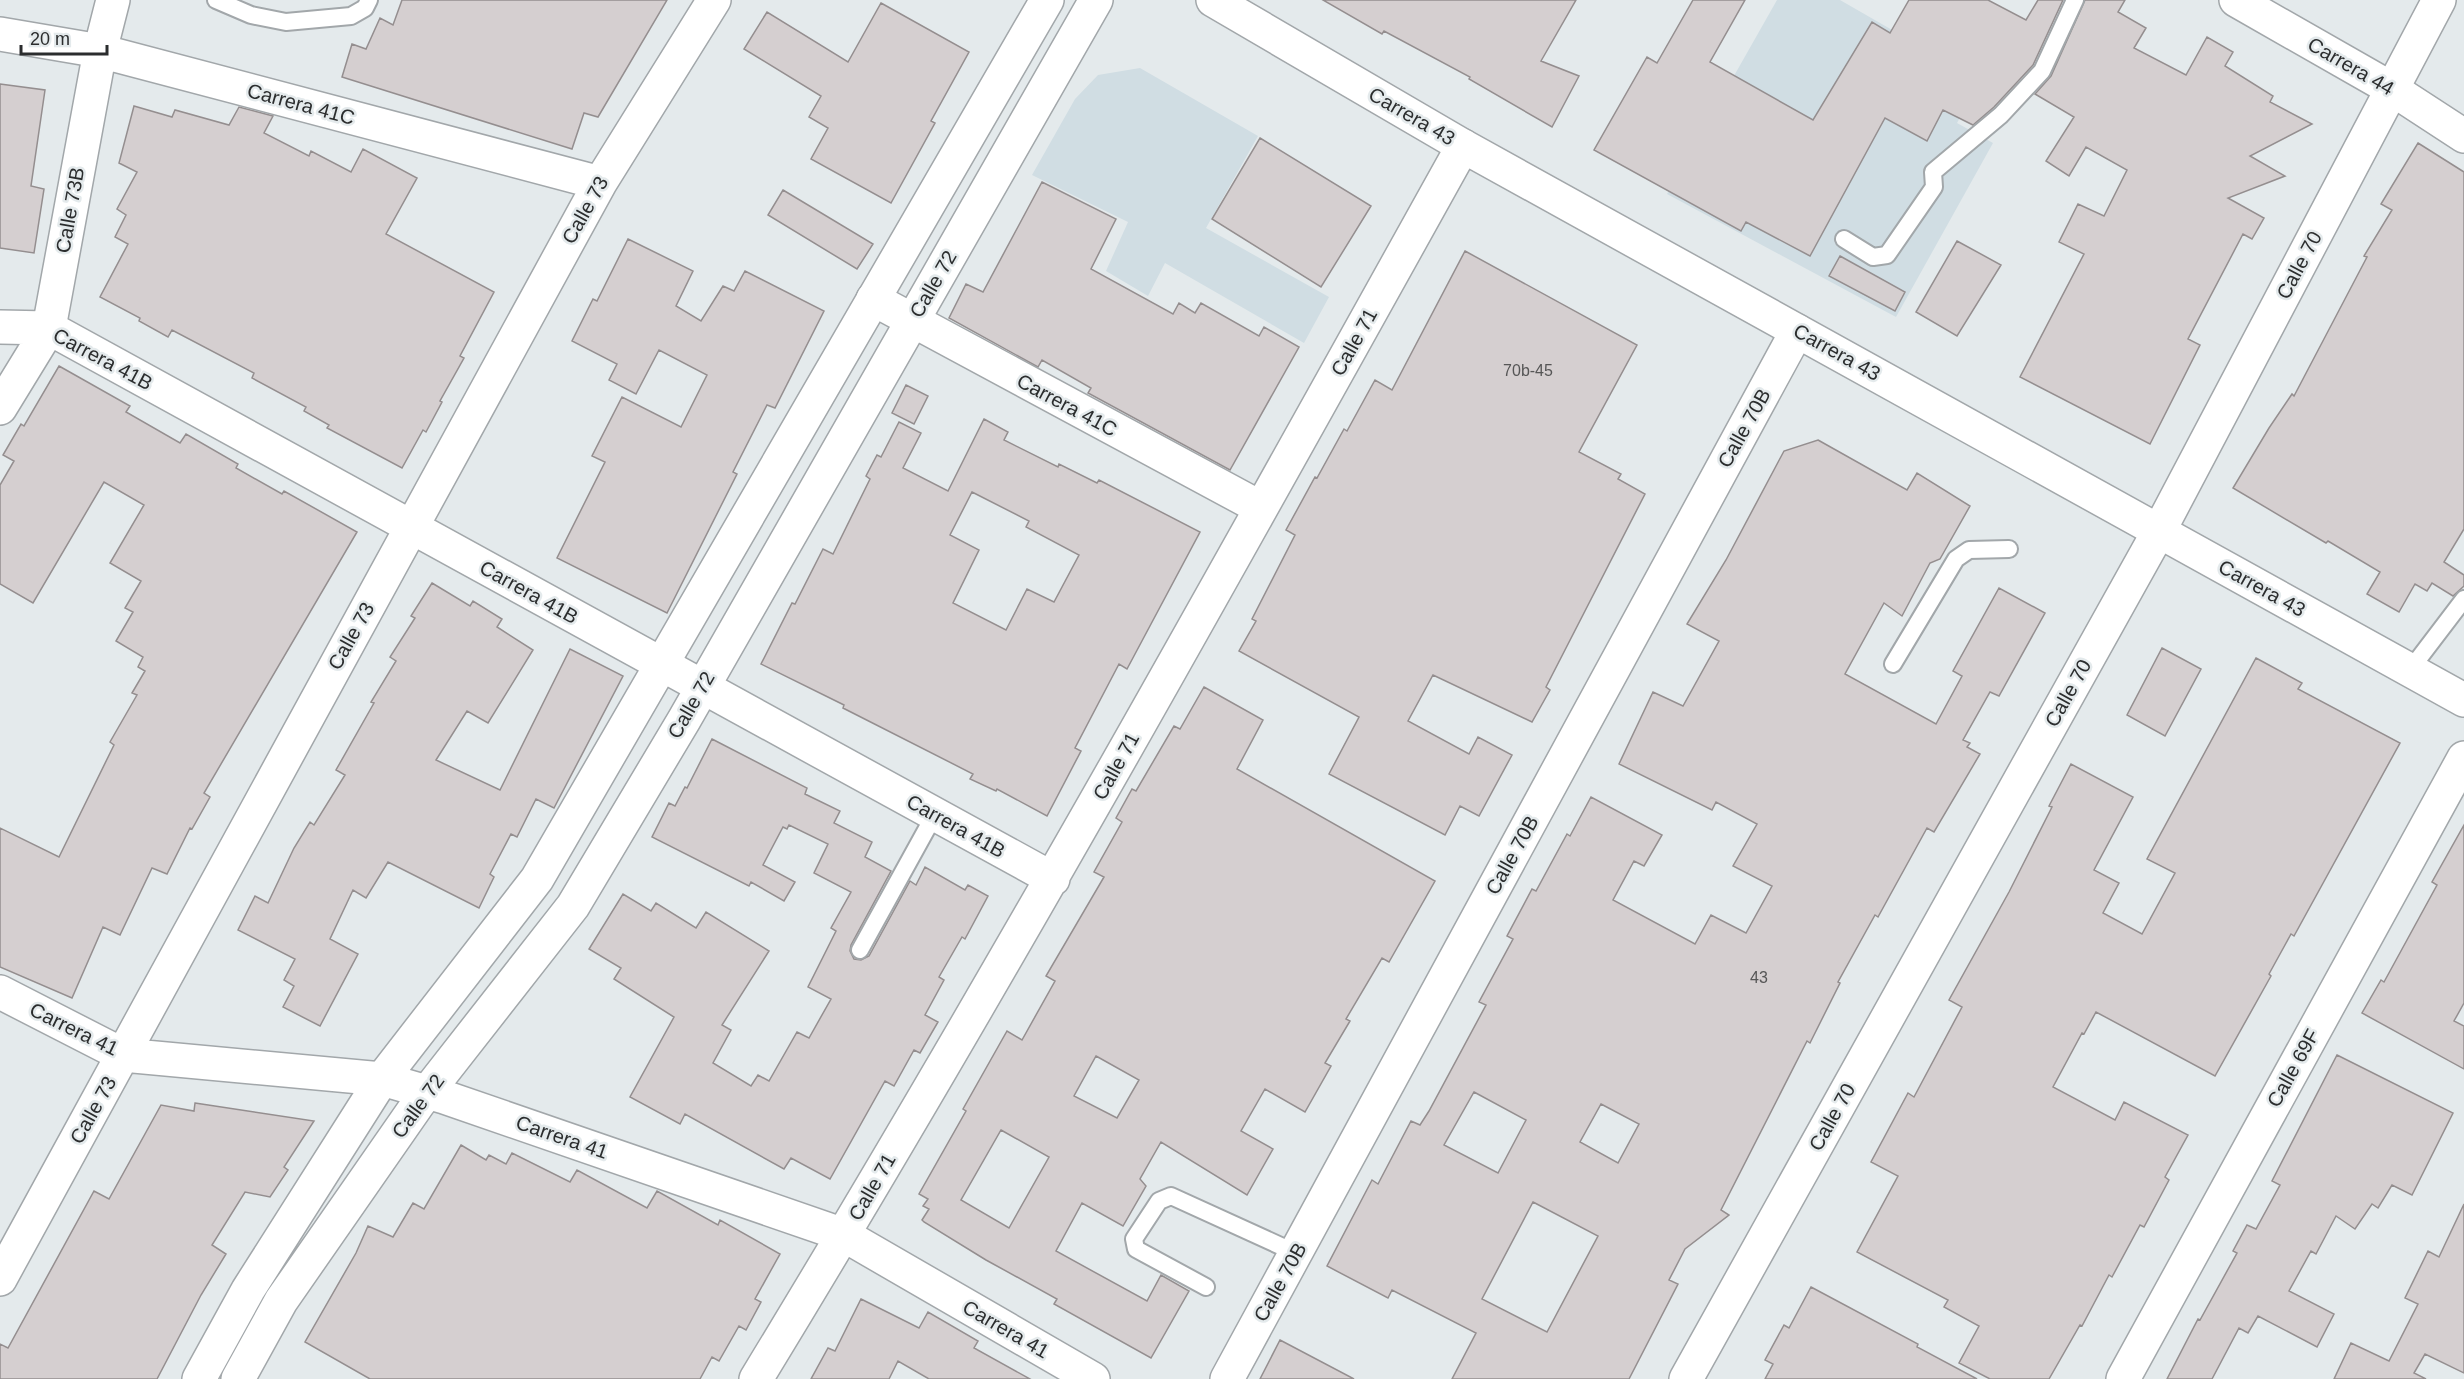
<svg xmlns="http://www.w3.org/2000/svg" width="2464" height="1379" font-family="Helvetica,sans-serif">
	<rect width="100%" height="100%" fill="#e4eaec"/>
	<path fill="#d0dde3" d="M1777 0H1840L1927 50 1964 110 1957 123 1993 143 1896 317 1667 194Z
		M1140 68 1258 136 1206 228 1329 297 1304 343 1165 263 1148 296 1106 271 1128 222 1032 175 1075 99 1098 75Z"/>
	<path fill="#d5cfd0" stroke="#948e8f" stroke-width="1.5" fill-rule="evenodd" d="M402 0H667L598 117 584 113 572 149 342 77 352 44 366 49 380 18 393 25Z
		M1323 0H1576L1541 61 1579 76 1552 127 1469 79 1470 77 1384 31 1382 34Z
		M1693 0H1745L1710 62 1813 120 1872 22 1890 33 1909 0H1988L2026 20 2038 0H2063L2033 65 1994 107 1973 125 1943 110 1927 141 1885 118 1810 256 1746 222 1741 231 1594 150 1647 57 1657 63Z
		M2085 0H2125L2118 12 2146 28 2134 48 2186 75 2207 37 2233 52 2225 66 2273 96 2270 102 2312 124 2250 156 2285 176 2228 198 2264 218 2252 239 2243 234 2188 339 2200 345 2150 444 2020 377 2084 254 2059 242 2078 204 2104 216 2127 170 2086 147 2069 176 2046 161 2074 117 2035 94 2051 76Z
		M881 3 969 52 931 121 935 123 891 203 811 159 828 128 809 117 821 96 744 49 767 12 848 62Z
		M0 84 45 90 31 186 44 189 34 253 0 248Z
		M134 106 172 117 175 110 229 125 239 107 273 116 264 133 309 156 311 151 351 172 363 149 417 178 386 234 494 292 460 356 464 358 440 401 442 402 426 432 423 430 402 468 327 428 329 425 304 411 306 407 252 378 254 373 172 330 168 337 139 321 140 318 100 297 128 244 115 237 126 215 117 209 137 172 119 163Z
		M1260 138 1371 206 1321 287 1212 219Z
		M2418 143 2464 172V529L2444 562 2464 575V586L2453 596 2432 583 2427 591 2415 584 2399 612 2367 594 2380 572 2328 541 2326 543 2233 488 2269 428 2292 394 2294 396 2325 337 2367 257 2364 256 2392 210 2381 204Z
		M1042 182 1116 219 1091 269 1173 314 1179 303 1195 313 1201 303 1259 336 1264 327 1299 347 1230 470 1088 393 1091 388 1042 360 1038 367 949 318 966 284 983 292Z
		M783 190 873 244 857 269 768 215Z
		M628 239 693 271 676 306 701 321 723 286 734 291 745 271 824 311 775 408 767 405 733 472 737 474 667 613 557 558 605 462 592 456 622 397 681 427 707 375 659 350 636 394 609 380 617 364 572 341 593 299 597 301Z
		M1957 241 2001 265 1957 336 1916 312Z
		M1465 251 1637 345 1579 452 1621 474 1618 479 1645 494 1546 687 1550 690 1532 722 1433 675 1408 721 1469 754 1478 737 1512 755 1479 816 1460 806 1445 835 1329 774 1359 717 1239 651 1256 621 1252 619 1295 535 1286 530 1315 477 1317 478 1344 429 1347 431 1375 380 1392 390Z
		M1840 256 1905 292 1895 311 1829 276Z
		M59 366 130 406 126 412 180 443 186 434 238 464 236 468 282 494 284 491 357 532 204 793 210 797 192 829 190 828 167 874 152 868 120 935 103 927 72 998 0 967V828L59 857 114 745 110 742 137 695 132 693 145 671 138 667 143 657 116 641 133 612 125 608 141 581 110 563 144 505 104 482 33 603 0 584V485L14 461 3 455 21 424 24 426Z
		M906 385 928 396 914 424 892 413Z
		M984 419 1008 432 1004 440 1058 467 1059 464 1097 483 1099 480 1200 532 1127 669 1119 664 1075 748 1081 751 1047 816 997 789 996 791 970 779 973 774 843 708 844 705 761 664 792 603 795 604 823 549 833 554 870 479 866 476 877 455 881 457 899 422 921 433 903 468 948 491ZM972 492 1029 521 1026 527 1079 555 1054 602 1027 589 1006 630 953 603 979 550 950 535Z
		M1818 440 1907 490 1917 473 1970 506 1940 559 1930 563 1902 616 1884 603 1845 674 1936 724 1962 676 1953 671 1999 588 2045 613 1999 696 1990 692 1963 740 1970 743 1967 747 1980 754 1934 832 1927 828 1878 917 1875 915 1838 982 1840 983 1810 1043 1807 1041 1721 1210 1729 1215 1685 1249 1669 1280 1678 1284 1629 1379H1452L1476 1333 1392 1290 1388 1298 1327 1266 1372 1180 1378 1184 1411 1121 1420 1125 1429 1111 1486 1005 1479 1002 1513 939 1507 936 1532 889 1536 891 1567 834 1570 836 1591 797 1662 835 1644 866 1634 861 1613 900 1695 944 1711 915 1746 933 1772 886 1733 866 1757 824 1716 802 1712 810 1619 764 1653 692 1683 706 1719 641 1687 624 1726 560 1784 451ZM1474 1092 1526 1120 1498 1173 1444 1145ZM1601 1104 1639 1124 1618 1163 1580 1142ZM1533 1202 1598 1236 1547 1332 1482 1299Z
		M432 583 470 606 473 601 502 619 497 627 533 650 488 723 467 711 436 760 500 790 570 649 623 676 554 808 536 799 517 837 511 834 490 874 494 877 479 908 388 862 366 898 353 890 330 939 358 954 320 1026 283 1007 294 986 284 980 295 959 238 930 255 896 268 903 294 848 310 822 314 825 345 775 336 770 374 703 371 702 396 661 390 657 415 618 411 616Z
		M2162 648 2201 669 2165 736 2127 715Z
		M2256 658 2302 683 2298 689 2400 743 2294 936 2291 934 2269 974 2271 976 2215 1076 2096 1012 2084 1034 2082 1033 2053 1087 2115 1120 2124 1102 2188 1135 2165 1177 2169 1180 2144 1227 2140 1225 2112 1277 2109 1275 2082 1326 2080 1325 2049 1379H1990L1959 1363 1979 1326 1944 1307 1948 1300 1857 1252 1898 1176 1871 1162 1908 1093 1914 1097 1962 1007 1949 1000 2009 892 2052 807 2049 806 2071 764 2133 797 2094 870 2119 883 2103 913 2142 934 2175 873 2147 859Z
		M1204 687 1263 720 1237 769 1435 881 1389 962 1382 958 1346 1019 1350 1021 1325 1063 1331 1066 1305 1112 1265 1089 1241 1131 1273 1149 1247 1195 1161 1142 1140 1179 1146 1186 1123 1226 1082 1203 1056 1251 1147 1301 1161 1275 1189 1291 1151 1358 1054 1304 1057 1299 986 1260 924 1222 922 1220 929 1209 923 1206 928 1199 919 1194 966 1111 963 1109 1007 1031 1022 1040 1055 981 1046 976 1104 877 1094 872 1122 822 1116 818 1132 789 1136 791 1174 726 1180 729ZM1096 1056 1139 1080 1117 1118 1074 1096ZM1001 1130 1049 1157 1009 1228 961 1200Z
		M712 739 807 788 805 794 840 811 834 823 872 842 865 857 891 871 851 945 850 951 854 959 861 960 869 956 910 881 916 885 925 867 965 890 968 885 988 896 965 939 962 937 939 977 944 980 925 1015 938 1022 920 1053 914 1050 894 1086 885 1081 830 1179 791 1158 784 1169 685 1114 680 1124 630 1097 674 1017 614 979 621 968 589 949 623 894 651 911 656 903 696 928 706 912 769 951 722 1025 731 1030 713 1063 751 1086 758 1075 769 1081 797 1032 809 1038 831 999 808 987 836 931 831 928 851 892 814 873 828 844 789 825 787 829 783 827 763 865 795 882 784 901 751 882 749 886 652 837 669 803 675 806 685 787 687 788Z
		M2464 825V1003L2454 1021 2464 1026V1069L2362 1013 2381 980 2384 982 2437 885 2432 882Z
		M2337 1055 2453 1113 2412 1195 2392 1185 2378 1208 2372 1204 2355 1229 2336 1216 2316 1254 2311 1251 2289 1291 2334 1314 2317 1347 2258 1316 2248 1333 2239 1328 2212 1379H2167L2198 1319 2200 1320 2237 1253 2233 1251 2247 1225 2256 1229 2280 1185 2272 1181Z
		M195 1103 314 1121 284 1167 288 1170 270 1197 245 1192 212 1245 226 1254 201 1295 157 1379H0V1344L8 1348 94 1191 109 1199 161 1105 194 1111Z
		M461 1145 486 1160 489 1155 506 1164 512 1153 570 1182 577 1170 647 1208 657 1191 718 1225 720 1220 780 1254 755 1299 761 1302 746 1330 739 1326 719 1361 712 1357 700 1379H370L305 1342 356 1253 368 1226 393 1237 413 1203 424 1209Z
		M2464 1204V1373L2425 1354 2414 1373 2426 1379H2334L2351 1343 2389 1361 2418 1304 2405 1298 2428 1251 2439 1257Z
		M1811 1287 1918 1344 1917 1347 1977 1379H1765L1773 1364 1765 1360 1784 1325 1789 1328Z
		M861 1299 919 1328 928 1312 978 1341 974 1348 1030 1379H929L898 1361 889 1379H811L828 1348 835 1351Z
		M1280 1340 1354 1379H1260Z"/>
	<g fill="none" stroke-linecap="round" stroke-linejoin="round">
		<g stroke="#a2a7aa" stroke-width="20">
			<path id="service" d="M216 0 251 15 286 22 351 16 365 8 369 0
				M1844 239 1873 257 1887 255 1934 187 1933 172 2001 115 2042 71 2075 0
				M1893 664 1956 559 1969 550 2009 549
				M2410 670 2464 599
				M860 950 935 814
				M1206 1287 1136 1249 1134 1239 1159 1201 1171 1196 1296 1253"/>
		</g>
		<g stroke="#a2a7aa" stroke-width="36">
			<path id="minor" d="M0 34 100 51 600 183
				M873 299 1261 508
				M0 327 49 328 1053 879
				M0 408 49 328 100 51 113 0
				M0 992 123 1055 382 1079
				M0 1279 600 183 714 0
				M756 1379C1003 974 1233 560 1463 146
				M1227 1379 1797 331
				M1686 1379 2159 531 2439 0
				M2123 1379 2464 758"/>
		</g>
		<g stroke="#a2a7aa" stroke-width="36">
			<path id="tertiary" d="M1213 0 1463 146 2464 700
				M2236 0 2392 89 2464 136
				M382 1079 444 1097 844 1235 1093 1379"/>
		</g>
		<g stroke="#a2a7aa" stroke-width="36">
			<path id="secondary" d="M199 1379 248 1290 382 1079 537 879 1047 0
				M238 1379 281 1301 418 1104 573 906 684 720 1096 0"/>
		</g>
		<use href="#service" stroke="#fff" stroke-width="16"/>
		<use href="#minor" stroke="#fff" stroke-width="33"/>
		<use href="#tertiary" stroke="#fff" stroke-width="33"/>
		<use href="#secondary" stroke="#fff" stroke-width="33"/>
	</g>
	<g text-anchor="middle" stroke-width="5" stroke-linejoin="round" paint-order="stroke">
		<g font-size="16" fill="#565656">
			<text x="1528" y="376">70b-45</text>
			<text x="1759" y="983">43</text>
		</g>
		<g font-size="20" fill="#2b2d2e" stroke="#e4eaec">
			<text transform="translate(2351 66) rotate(30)" y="7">Carrera 44</text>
			<text transform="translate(301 104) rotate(15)" y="7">Carrera 41C</text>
			<text transform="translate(1412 116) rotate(30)" y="7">Carrera 43</text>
			<text transform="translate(70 210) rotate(-80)" y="7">Calle 73B</text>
			<text transform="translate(585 210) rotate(-61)" y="7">Calle 73</text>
			<text transform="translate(2299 265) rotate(-62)" y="7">Calle 70</text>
			<text transform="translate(933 284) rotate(-60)" y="7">Calle 72</text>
			<text transform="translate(1354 342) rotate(-61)" y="7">Calle 71</text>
			<text transform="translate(1837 352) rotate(29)" y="7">Carrera 43</text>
			<text transform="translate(103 359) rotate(28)" y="7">Carrera 41B</text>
			<text transform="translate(1067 405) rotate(28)" y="7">Carrera 41C</text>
			<text transform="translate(1744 428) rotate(-61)" y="7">Calle 70B</text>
			<text transform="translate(2262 588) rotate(29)" y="7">Carrera 43</text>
			<text transform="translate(529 592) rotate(29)" y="7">Carrera 41B</text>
			<text transform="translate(351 636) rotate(-61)" y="7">Calle 73</text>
			<text transform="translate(2068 693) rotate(-61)" y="7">Calle 70</text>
			<text transform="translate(691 705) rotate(-60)" y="7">Calle 72</text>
			<text transform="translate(1116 766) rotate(-61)" y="7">Calle 71</text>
			<text transform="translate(956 826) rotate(29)" y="7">Carrera 41B</text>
			<text transform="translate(1512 855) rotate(-61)" y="7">Calle 70B</text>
			<text transform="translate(74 1029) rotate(26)" y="7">Carrera 41</text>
			<text transform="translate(2293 1068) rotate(-61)" y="7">Calle 69F</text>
			<text transform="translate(418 1106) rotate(-54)" y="7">Calle 72</text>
			<text transform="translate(93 1110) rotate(-61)" y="7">Calle 73</text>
			<text transform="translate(1832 1117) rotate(-61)" y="7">Calle 70</text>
			<text transform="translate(562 1137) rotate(19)" y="7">Carrera 41</text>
			<text transform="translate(872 1187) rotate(-60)" y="7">Calle 71</text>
			<text transform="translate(1280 1282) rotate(-61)" y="7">Calle 70B</text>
			<text transform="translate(1006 1329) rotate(30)" y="7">Carrera 41</text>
		</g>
	</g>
	<path d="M21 45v9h86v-9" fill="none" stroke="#2b2d2e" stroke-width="3"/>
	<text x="30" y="45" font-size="18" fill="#2b2d2e" stroke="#e4eaec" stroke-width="4.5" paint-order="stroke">20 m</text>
</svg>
